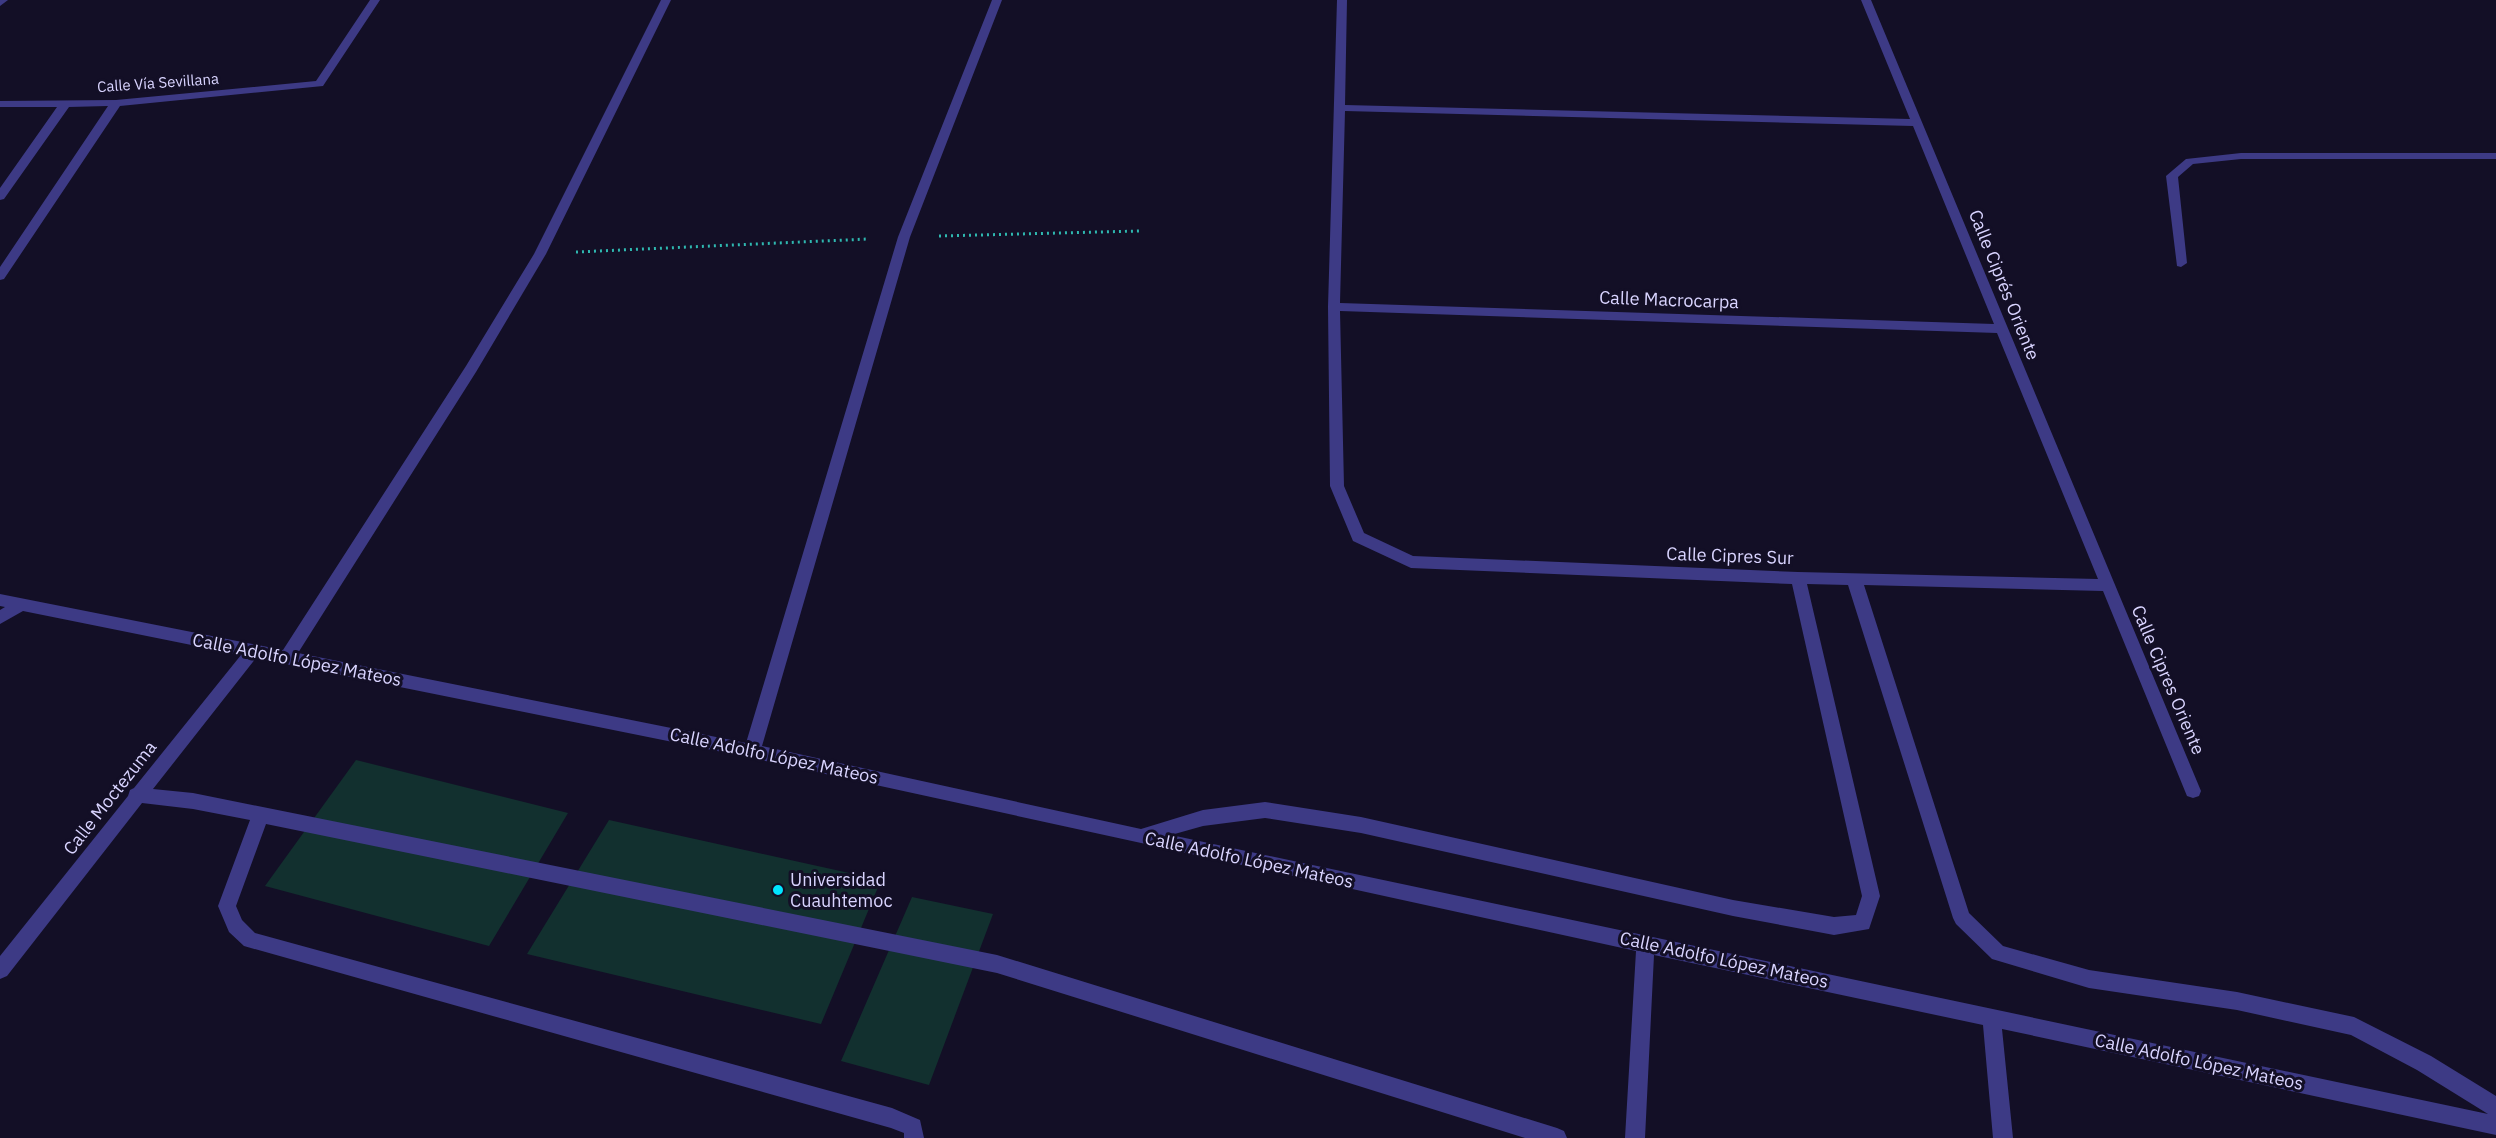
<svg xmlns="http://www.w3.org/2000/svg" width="2496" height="1138" font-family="'IBM Plex Sans',sans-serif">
	<rect width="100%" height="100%" fill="#130f26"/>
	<path fill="#12302f" d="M356 760 568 813 489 946 265 886Z
		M609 820 881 880 821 1024 527 954Z
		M912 897 993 914 929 1085 841 1061Z"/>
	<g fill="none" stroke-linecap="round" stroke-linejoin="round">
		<path stroke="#2fb8b0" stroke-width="3" stroke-dasharray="2 4" stroke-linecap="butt" d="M939 236 1140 231
			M576 252 868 239"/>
		<path fill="#3d3a85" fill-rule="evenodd" d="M0 0H8L0 6Z
			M370 0H380L323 86 120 106 4 279 0 280V267L108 106 69 107 4 199 0 200V188L57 107H0V101L116 100 316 81Z
			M661 0H671L546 254 476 372 298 653 746 743 898 237 992 0H1002L910 237 762 746 1141 829 1203 810 1265 802 1361 817 1733 900 1834 917 1856 915 1862 896 1792 584 1411 568 1353 541 1330 486 1328 307 1337 0H1347L1345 105 1910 119 1861 0H1871L2201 791 2199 796 2193 798 2187 796 2103 591 1864 585 1969 913 2003 946 2089 970 2237 992 2354 1017 2431 1056 2496 1096V1135L2002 1029 2013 1138H1993L1983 1025 1654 955 1645 1138H1625L1636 951 752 758 256 658 153 789 193 793 997 955 1557 1128 1564 1131 1567 1138H1525L997 973 266 824 236 906 242 920 255 933 892 1108 920 1120 924 1138H904V1133L891 1128 244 946 229 932 218 906 250 820 193 809 142 803 7 976 0 979V956L128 796 130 790 134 788 241 655 23 611 0 624V610L5 607 0 606V594L283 650 466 366 534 254ZM1345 111 1913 126 1994 324 1340 303ZM1340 311 1997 333 2098 579 1798 572 1413 556 1364 533 1344 486ZM1807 584 1848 585 1953 918 1956 924 1992 959 2089 988 2237 1010 2351 1035 2417 1070 2488 1114 1171 835 1203 826 1265 818 1361 833 1733 916 1834 935 1869 929 1880 896Z
			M2241 153H2496V159H2241L2193 164 2178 177 2187 263 2181 267 2177 266 2166 176 2186 159Z"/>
	</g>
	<circle fill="#00e5ff" stroke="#130f26" stroke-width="2" cx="778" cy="890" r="6"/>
	<g text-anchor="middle" stroke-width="6" stroke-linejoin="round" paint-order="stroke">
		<g font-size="15" fill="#d9d4ff" stroke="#130f26">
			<text transform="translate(158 83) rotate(-4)" y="5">Calle Vía Sevillana</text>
		</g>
		<g font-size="18" fill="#d9d4ff" stroke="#130f26">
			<text transform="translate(2004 285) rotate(68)" y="6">Calle Ciprés Oriente</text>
			<text transform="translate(1669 300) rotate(2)" y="6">Calle Macrocarpa</text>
			<text transform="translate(1730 556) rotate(2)" y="6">Calle Cipres Sur</text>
			<text transform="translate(297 660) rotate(11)" y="6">Calle Adolfo López Mateos</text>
			<text transform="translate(2168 680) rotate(67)" y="6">Calle Cipres Oriente</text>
			<text transform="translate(774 756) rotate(12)" y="6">Calle Adolfo López Mateos</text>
			<text transform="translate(110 798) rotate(-52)" y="6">Calle Moctezuma</text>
			<text transform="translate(1249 860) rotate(12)" y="6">Calle Adolfo López Mateos</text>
			<text transform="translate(1724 960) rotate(12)" y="6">Calle Adolfo López Mateos</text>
			<text transform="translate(2199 1062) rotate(12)" y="6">Calle Adolfo López Mateos</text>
		</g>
		<g font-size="18" fill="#d9d4ff" stroke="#130f26" text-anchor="start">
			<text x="790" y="886">Universidad<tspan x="790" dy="21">Cuauhtemoc</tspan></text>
		</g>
	</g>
</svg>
